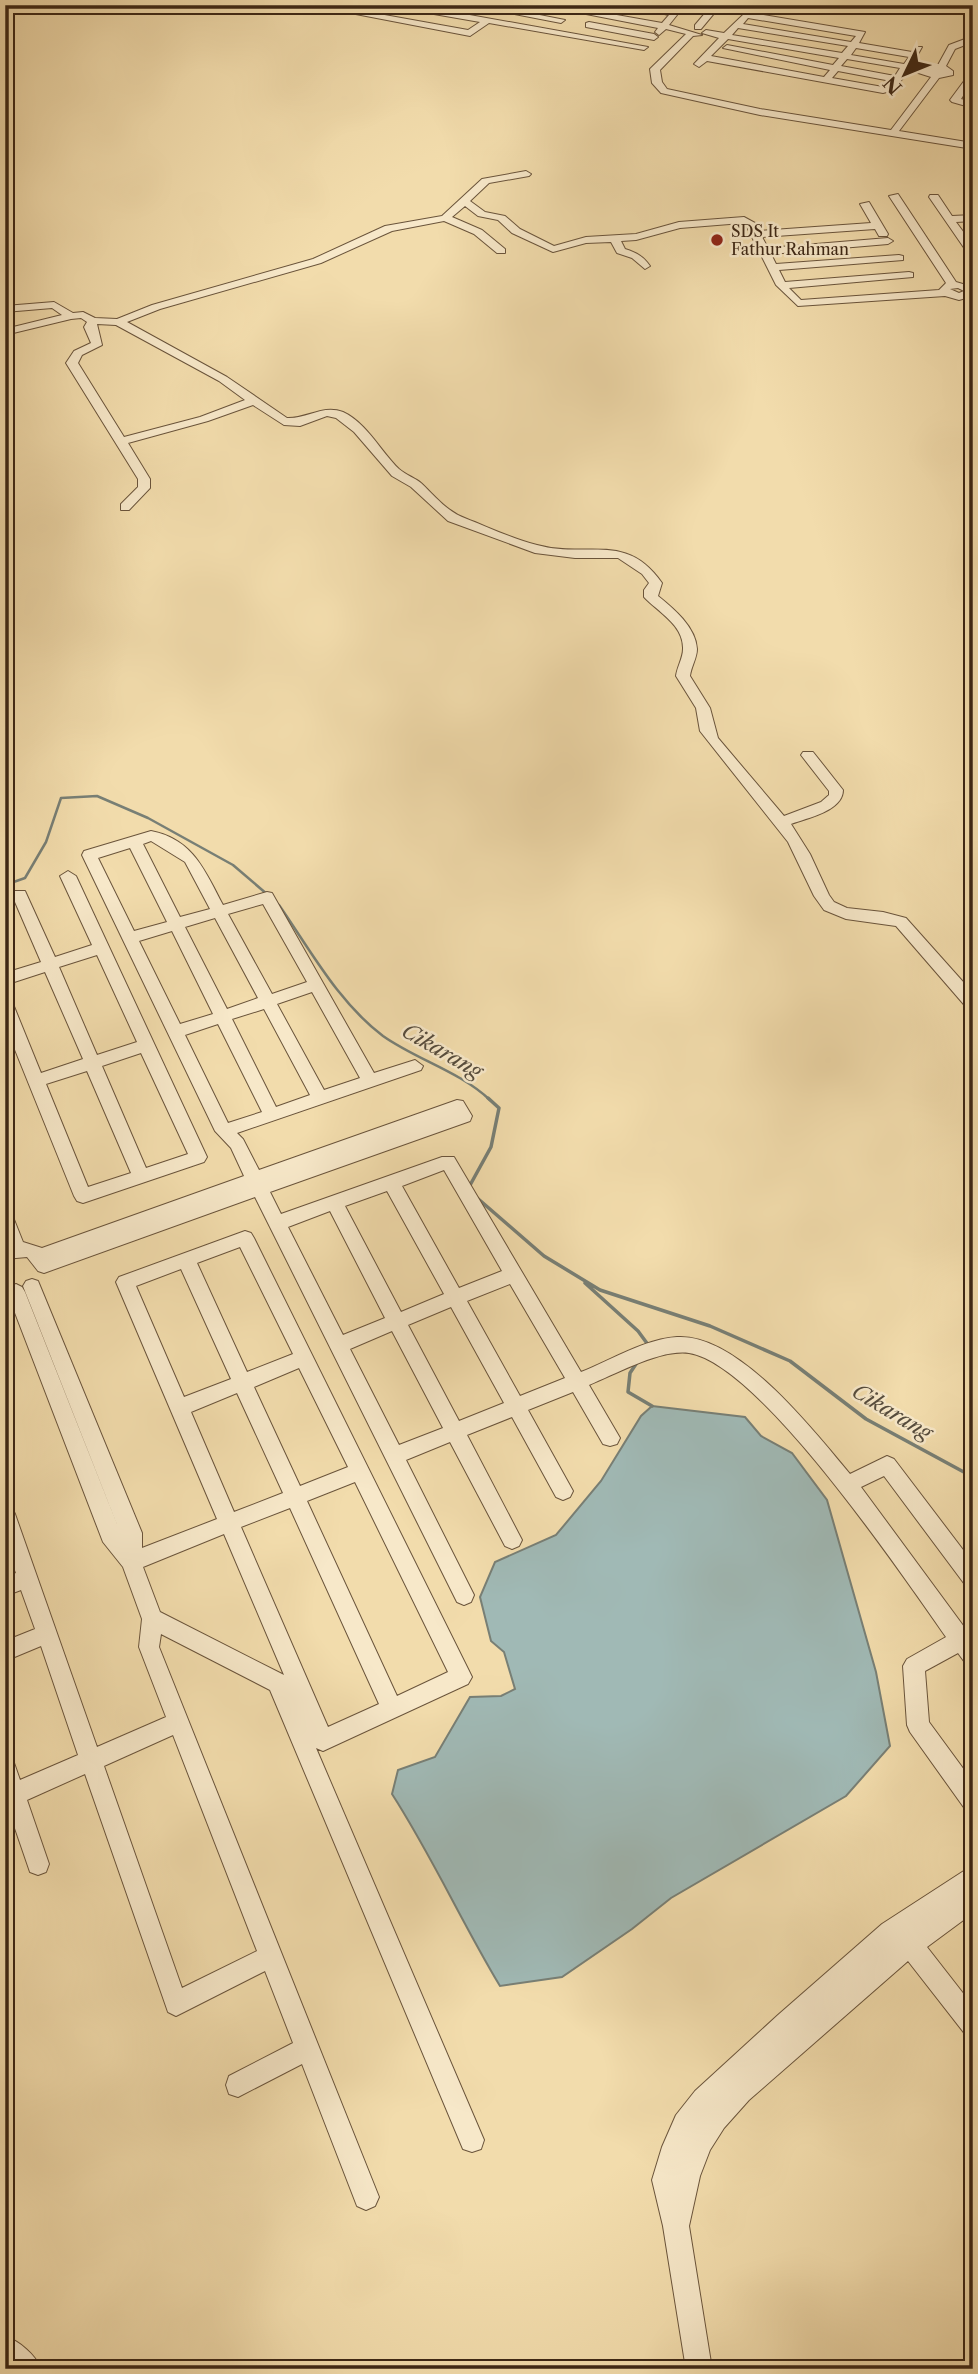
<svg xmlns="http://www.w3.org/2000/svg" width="978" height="2374" font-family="'Libre Caslon Text',serif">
	<rect width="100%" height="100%" fill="#f2dcac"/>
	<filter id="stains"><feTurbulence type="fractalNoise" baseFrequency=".00286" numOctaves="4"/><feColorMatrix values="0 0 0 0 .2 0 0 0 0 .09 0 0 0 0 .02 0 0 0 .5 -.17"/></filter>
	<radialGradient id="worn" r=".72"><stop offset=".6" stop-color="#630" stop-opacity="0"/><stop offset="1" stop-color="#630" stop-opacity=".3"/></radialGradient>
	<path fill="#a0b9b5" stroke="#787f75" stroke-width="2" d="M652 1406 745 1417 761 1436 792 1453 827 1500 876 1672 890 1746 846 1796 671 1898 632 1929 562 1977 500 1986C462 1923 432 1856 392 1794L398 1770 435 1757 470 1697 501 1696 515 1689 504 1652 491 1641 480 1597 495 1562 556 1535 601 1481 641 1416Z"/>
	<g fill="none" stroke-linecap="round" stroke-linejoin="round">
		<path stroke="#787f75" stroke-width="2.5" d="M5 885 25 878 46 842 61 798 97 796 148 818 233 865 268 895
			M279 905C311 951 338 1002 383 1036 417 1060 459 1071 490 1100"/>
		<path stroke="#787f75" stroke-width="3.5" d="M469 1187 491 1147 499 1108 488 1098
			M476 1197 544 1256 600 1290 710 1326 790 1361 866 1419 973 1477
			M585 1283 638 1331 649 1346
			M638 1361 630 1373 628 1392 652 1406"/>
		<g stroke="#6a543b" stroke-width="2">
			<path id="minor" d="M309 5H329L468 30 480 22 411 10 414 5 648 47 644 50 489 23 470 36Z
				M468 5H489L565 20 561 23Z
				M540 5H560L662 23 669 15 623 5 672 10 676 5H685L669 25 702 35 693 36 660 70 662 82 667 89 760 109 891 130 931 77 909 70 894 90 883 93 707 61 699 67 694 64 719 38 702 33 706 30 724 33 746 12 865 32 859 43 912 52 916 47H922L912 65 926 67 938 65 949 45 973 36V42L955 49 946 66 953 71V75L939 78 899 131 973 143V149L760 115 661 93 652 83 650 69 686 34 666 29 659 35 655 32 658 28ZM748 18 856 36 851 42 743 24ZM738 28 848 46 842 53 732 35ZM728 39 839 58 833 65 727 45 723 48 830 70 824 77 711 56ZM856 48 909 57 904 64 851 55ZM847 59 900 68 895 76 841 66ZM838 71 891 81 883 87 832 78Z
				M712 5H721L701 29H695V25Z
				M589 22 654 34 658 37 654 40 586 27V23Z
				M973 69V80L961 99 973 102V108L952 102 950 100Z
				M526 171 531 174 529 176 489 183 470 201 485 212 505 216 520 229 554 246 586 237 636 234 679 222 744 217 755 223 759 231 871 223 860 204 869 202 888 234 887 236H879L875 229 762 237 768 248 888 238 893 241 888 244 771 254 776 264 899 255 903 256V260L779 270 785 282 909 272 913 273V277L789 288 801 300 939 290 946 283 889 196 898 194 956 282 973 287V296L959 300 945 296 798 306 776 285 747 227 742 223 680 228 636 240 621 241 625 249C637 253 643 256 650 266L645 269 632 258 617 253 611 242 586 243 553 252 512 233 498 220 478 216 465 206 452 217 482 230 505 249V253H497L474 234 444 221 392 231 321 263 160 309 127 322 227 377 287 418C307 419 323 404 343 412 367 423 381 452 399 469 406 475 415 478 421 483 436 497 447 512 467 519 490 528 513 539 537 545 588 559 626 531 662 583L658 596C673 608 696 627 697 649 697 658 691 667 690 676L710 708 718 738 784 816 821 802 829 795V791L801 755 803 752H813L843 790C843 811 807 818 791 824L810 854 829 895 834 902 847 908 883 912 906 918 973 993V1010L967 1008 896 926 846 919 824 910 814 896 788 842 700 731 696 708 676 676C677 667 683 658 683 649 684 625 658 612 644 597V590L649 583 642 574 618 558H575L535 553 448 521 411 487 392 476 354 432 336 418 327 416 300 426 284 425 253 405 208 421 128 443 150 479V488L129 510H121V504L138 487V479L66 363 74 351 91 343 84 327 87 322 81 318 71 319 5 335V329L62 315 52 308 5 312V306L54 302 73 313 83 312 95 318 117 319 152 305 313 259 385 226 442 216 482 179ZM958 288 964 291 959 293 950 289ZM97 324 116 325 219 381 245 400 200 417 124 437 78 363 82 355 102 345Z
				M930 195H938L952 216 973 215V221L956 222 973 245V256L969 255 929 197Z
				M151 831C193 839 205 871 223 905L267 892 272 893 374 1073 415 1060 423 1066 421 1070 237 1133 243 1139 259 1170 457 1100 463 1101 472 1116 470 1121 270 1192 281 1214 442 1157H454L581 1372C611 1360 645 1339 677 1337 738 1333 814 1431 850 1474L887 1456 894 1459 973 1563V1588L966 1586 884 1476 861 1487 973 1639V1667L966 1664 958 1653 925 1671 929 1722 973 1782V1812L965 1809 910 1732 907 1725 903 1666 907 1659 946 1637C903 1576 760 1364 689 1353 660 1349 616 1374 589 1385L620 1438 617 1444 610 1446 603 1444 573 1392 528 1410 573 1491 570 1497 563 1500 556 1497 512 1417 467 1435 522 1540 519 1546 512 1549 505 1546 450 1442 406 1460 474 1595 471 1602 464 1605 457 1602 255 1197 44 1273 38 1271 27 1257 5 1259V1210L11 1212 23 1242 42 1248 244 1176 231 1148 215 1131 82 855 84 851ZM151 841 185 862 210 909 180 917 143 844ZM130 848 167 922 134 931 98 858ZM263 904 307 982 272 994 228 914ZM215 918 258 998 227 1009 185 927ZM172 931 213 1014 180 1024 139 941ZM312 992 360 1078 324 1090 277 1004ZM264 1009 310 1095 276 1107 232 1019ZM218 1024 262 1112 228 1123 185 1035ZM444 1170 502 1271 459 1288 402 1186ZM387 1191 444 1294 401 1312 345 1206ZM330 1211 385 1318 343 1335 288 1227ZM510 1284 565 1378 520 1396 467 1301ZM451 1307 504 1403 459 1421 408 1325ZM392 1331 443 1428 399 1445 350 1349Z
				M68 871 76 876 207 1157 204 1162 83 1203 77 1201 74 1196 5 1025V998L13 1004 41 1073 83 1059 45 972 5 985V973L41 962 12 895 15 891H25L55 957 92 945 60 876ZM97 955 137 1042 97 1055 59 967ZM141 1053 188 1154 146 1168 102 1066ZM87 1071 131 1173 88 1187 46 1084Z
				M245 1231 251 1233 254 1238 472 1677 468 1684 323 1751 316 1748 484 2140 481 2149 472 2152 463 2149 270 1690 161 1634 159 1647 379 2197 375 2206 366 2210 357 2206 302 2064 238 2097 229 2094 226 2085 229 2076 293 2043 265 1971 184 2012 176 2016 168 2012 85 1774 27 1800 49 1864 46 1872 38 1875 30 1872 8 1808 5 1809V1757L13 1760 20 1780 78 1755 41 1646 5 1661V1641L35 1629 21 1590 5 1596V1577L16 1573 5 1544V1505L12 1508 15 1514 97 1747 166 1717 139 1647 142 1619 123 1567 103 1542 7 1292 10 1287 16 1284 22 1287 25 1292 122 1537 23 1286 26 1281 32 1279 38 1281 142 1533V1548L217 1519 116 1282 119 1277ZM240 1247 293 1354 247 1372 197 1263ZM181 1269 231 1379 184 1397 136 1286ZM299 1368 348 1467 300 1486 254 1387ZM237 1393 283 1493 234 1512 191 1412ZM355 1482 448 1672 397 1696 307 1501ZM290 1508 379 1704 328 1727 241 1527ZM224 1534 284 1675 160 1612 143 1567ZM173 1735 257 1951 182 1988 104 1766Z
				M973 1865V1913L927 1947 973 2006V2038L965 2034 908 1961 749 2100 724 2128 710 2150 700 2176 689 2226 712 2369H686L663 2226 652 2180 662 2147 676 2115 695 2091 778 2015 882 1924Z
				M5 2336C20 2342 35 2354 41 2369L5 2367Z"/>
		</g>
		<use href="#minor" fill="#f7e8c9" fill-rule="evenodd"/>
	</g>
	<circle fill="#8f2418" stroke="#f7e8c9" stroke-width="2.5" cx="717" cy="240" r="7"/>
	<g text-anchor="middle" stroke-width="5" stroke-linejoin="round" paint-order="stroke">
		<g font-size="16" fill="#3d2715" stroke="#f7e8c9" text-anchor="start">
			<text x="731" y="237">SDS It<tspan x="731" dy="18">Fathur Rahman</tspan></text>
		</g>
		<g font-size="21" font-style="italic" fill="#564c3d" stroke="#f7e8c9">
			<text transform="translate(442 1051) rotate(30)" y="7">Cikarang</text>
			<text transform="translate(892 1412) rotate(31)" y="7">Cikarang</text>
		</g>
	</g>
	<rect width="978" height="2374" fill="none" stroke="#f2dcac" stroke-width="28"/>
	<rect x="7" y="7" width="964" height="2360" fill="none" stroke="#3d2715" stroke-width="3.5"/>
	<rect x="14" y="14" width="950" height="2346" fill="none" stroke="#3d2715" stroke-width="2"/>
	<g transform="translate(905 74) rotate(227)" stroke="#f7e8c9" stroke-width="5" paint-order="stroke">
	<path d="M0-5L12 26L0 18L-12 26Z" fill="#3d2715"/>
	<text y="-10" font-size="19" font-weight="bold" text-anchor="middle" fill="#3d2715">N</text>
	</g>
	<rect width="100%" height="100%" filter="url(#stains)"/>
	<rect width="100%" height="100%" fill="url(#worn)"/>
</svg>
